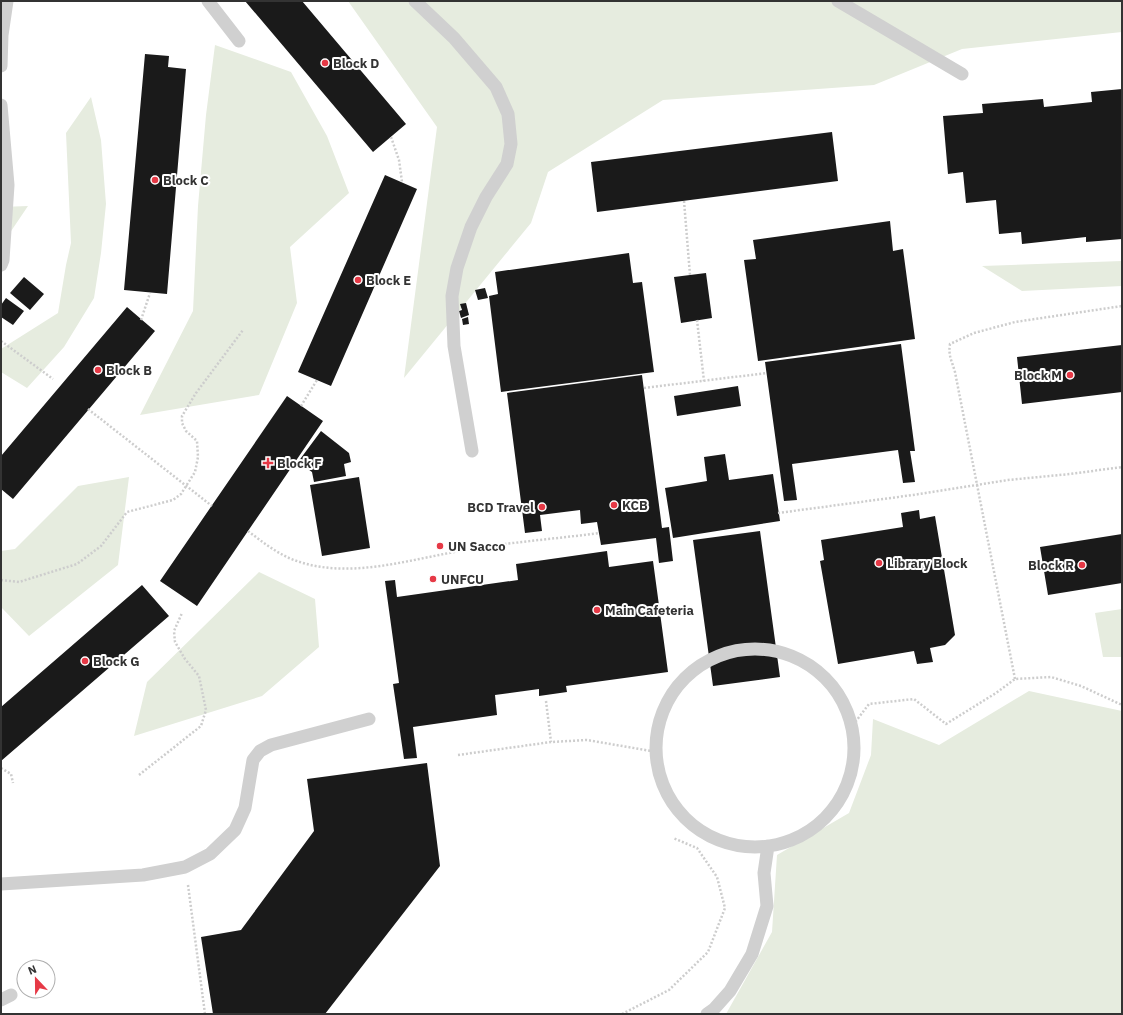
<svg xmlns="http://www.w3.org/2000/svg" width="1123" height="1015" font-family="'IBM Plex Sans',sans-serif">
	<rect width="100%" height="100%" fill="#fff"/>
	<path fill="#e6ecdf" d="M348 1H1122V32L962 49 874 85 663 100 548 172 531 223 404 378 437 127Z
		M215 45 291 72 327 136 349 193 290 247 297 303 259 395 140 415 193 311 198 206 206 115Z
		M91 97 101 140 106 204 101 253 94 298 64 347 27 388 1 372V349L58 313 66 265 71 243 66 133Z
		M28 206 1 246V207Z
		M1122 261V286L1022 291 982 266Z
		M129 477 118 565 29 636 1 607V551L15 549 78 486Z
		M259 572 315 599 319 647 262 696 134 736 147 682Z
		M1122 609V657H1103L1095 613Z
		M1029 691 1122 711V1014H726L772 932 777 855 849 813 871 755 873 719 939 745Z"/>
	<path fill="#1a1a1a" d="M245 1H302L406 124 373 152Z
		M145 54 169 56 168 67 186 69 167 294 124 290Z
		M1122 89V239L1086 242V237L1022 244 1021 232 999 234 996 200 966 203 963 172 948 174 943 116 983 113 982 104 1043 99 1044 107 1092 102 1091 92Z
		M832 132 838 181 597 212 591 162Z
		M385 175 417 189 331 386 298 372Z
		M890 221 893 251 903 249 915 339 758 361 744 260 756 259 753 240Z
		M629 253 633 283 642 282 654 372 501 392 489 296 498 294 495 272Z
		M706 273 712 318 681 323 674 277Z
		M24 277 44 294 30 310 10 293Z
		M485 288 488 298 478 300 475 290Z
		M6 298 24 311 13 325 1 317V305Z
		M466 303 469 315 461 318 459 311 462 310 460 304Z
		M127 307 155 331 13 499 1 489V456Z
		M468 317 469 324 463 325 462 319Z
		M901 344 915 451H910L915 482 903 483 898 450 792 464 797 500 784 501 765 362Z
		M1122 345V392L1022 404 1017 357Z
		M642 375 662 528 669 527 673 561 659 563 656 538 601 545 597 522 581 524 580 510 540 515 542 531 525 533 507 393Z
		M738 386 741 406 677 416 674 396Z
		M287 396 323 421 197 606 160 581Z
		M321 431 349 453 351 462 344 464 346 476 314 482 312 472 298 462Z
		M725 454 729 480 773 474 780 521 673 538 665 488 707 481 704 457Z
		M359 477 370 548 322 556 310 485Z
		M919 510 920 519 935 516 955 635 945 645 930 648 933 662 917 664 914 651 838 664 820 561 824 560 821 540 903 527 901 513Z
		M760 531 780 677 713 686 693 540Z
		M1122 534V583L1048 595 1040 547Z
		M607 551 609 567 653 561 668 672 566 686 567 692 539 696V689L495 695 497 715 413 727 417 758 404 759 393 684 399 683 385 581 395 580 397 597 518 580 516 564Z
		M142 585 169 616 1 761V707Z
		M427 763 440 866 325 1014H213L201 937 241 930 314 831 307 779Z"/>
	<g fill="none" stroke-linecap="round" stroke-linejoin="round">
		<path stroke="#cdcdcd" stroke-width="2.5" stroke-dasharray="2 2" stroke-linecap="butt" d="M391 137 399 160 402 182
			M684 201 690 275
			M141 320 150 293
			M697 320 704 381
			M1 341 53 379
			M644 388 767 373
			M301 406 317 380
			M778 513 913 495 1008 480 1070 474 1122 467
			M248 531C261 541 274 551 289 558 345 582 409 559 466 550 510 542 555 539 599 533
			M1 580 19 582 77 564 101 546 127 512 173 500 181 494 195 472 198 457 197 441 186 431 182 423V416L196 393 243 330
			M1015 679 955 372C952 361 948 356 950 344L974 333 1015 322 1122 306
			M546 701 551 742
			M853 725 869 704 914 699 946 724 996 693 1015 679 1051 677 1081 686 1122 705
			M458 755 551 742 587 740 657 752
			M1 768 11 774 13 783
			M139 775 201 726 206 710 199 676 185 659 175 642 174 631 182 613
			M188 885 205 1014
			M622 1014 669 990 708 952 725 908 717 877 697 848 673 838"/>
		<path stroke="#d0d0d0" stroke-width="13" d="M208 1 239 41
			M415 1 454 38 496 87 508 114 511 144 507 164 486 197 471 227 457 268 452 296 454 346 472 451
			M838 1 962 74
			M1 66 2 35 7 1
			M1 105 8 185 3 260 1 265
			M656 748a99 99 0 1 1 198 0a99 99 0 1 1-198 0Z
			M1 884 143 875 185 867 210 854 235 830 245 808 253 760 260 751 271 745 369 719
			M1 1000 11 995
			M707 1014 714 1009 730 991 752 954 767 906 764 873 768 846"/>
		<path stroke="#cdcdcd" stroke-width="2.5" stroke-dasharray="2 2" stroke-linecap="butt" d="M88 409 212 506"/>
	</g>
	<g fill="#e63946" stroke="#fff" stroke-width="1.5">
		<circle cx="325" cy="63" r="4"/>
		<circle cx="155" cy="180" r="4"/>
		<circle cx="358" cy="280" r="4"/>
		<circle cx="98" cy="370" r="4"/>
		<circle cx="1070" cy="375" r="4"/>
		<path d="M266 457h4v4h4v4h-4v4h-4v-4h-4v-4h4z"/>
		<circle cx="614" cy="505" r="4"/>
		<circle cx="542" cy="507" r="4"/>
		<circle cx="440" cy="546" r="4"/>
		<circle cx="879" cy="563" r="4"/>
		<circle cx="1082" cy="565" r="4"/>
		<circle cx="433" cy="579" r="4"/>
		<circle cx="597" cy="610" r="4"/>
		<circle cx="85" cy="661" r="4"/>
	</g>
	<g text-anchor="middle" stroke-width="4" stroke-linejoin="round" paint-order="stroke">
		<g font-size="13" font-weight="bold" fill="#333" stroke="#fff" text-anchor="start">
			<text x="333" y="68">Block D</text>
			<text x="163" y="185">Block C</text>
			<text x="366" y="285">Block E</text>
			<text x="106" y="375">Block B</text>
			<text x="1062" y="380" text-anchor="end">Block M</text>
			<text x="277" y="468">Block F</text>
			<text x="622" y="510">KCB</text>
			<text x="534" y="512" text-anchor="end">BCD Travel</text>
			<text x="448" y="551">UN Sacco</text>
			<text x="887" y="568">Library Block</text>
			<text x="1074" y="570" text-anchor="end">Block R</text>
			<text x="441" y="584">UNFCU</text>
			<text x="605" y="615">Main Cafeteria</text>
			<text x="93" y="666">Block G</text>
		</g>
	</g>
	<rect width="1123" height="1015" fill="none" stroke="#333333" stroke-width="4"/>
	<g transform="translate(36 979) rotate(338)"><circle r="19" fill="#ffffff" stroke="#adadad"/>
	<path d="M0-3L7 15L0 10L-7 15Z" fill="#e63946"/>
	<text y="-6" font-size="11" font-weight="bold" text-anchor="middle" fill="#333333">N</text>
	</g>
</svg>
